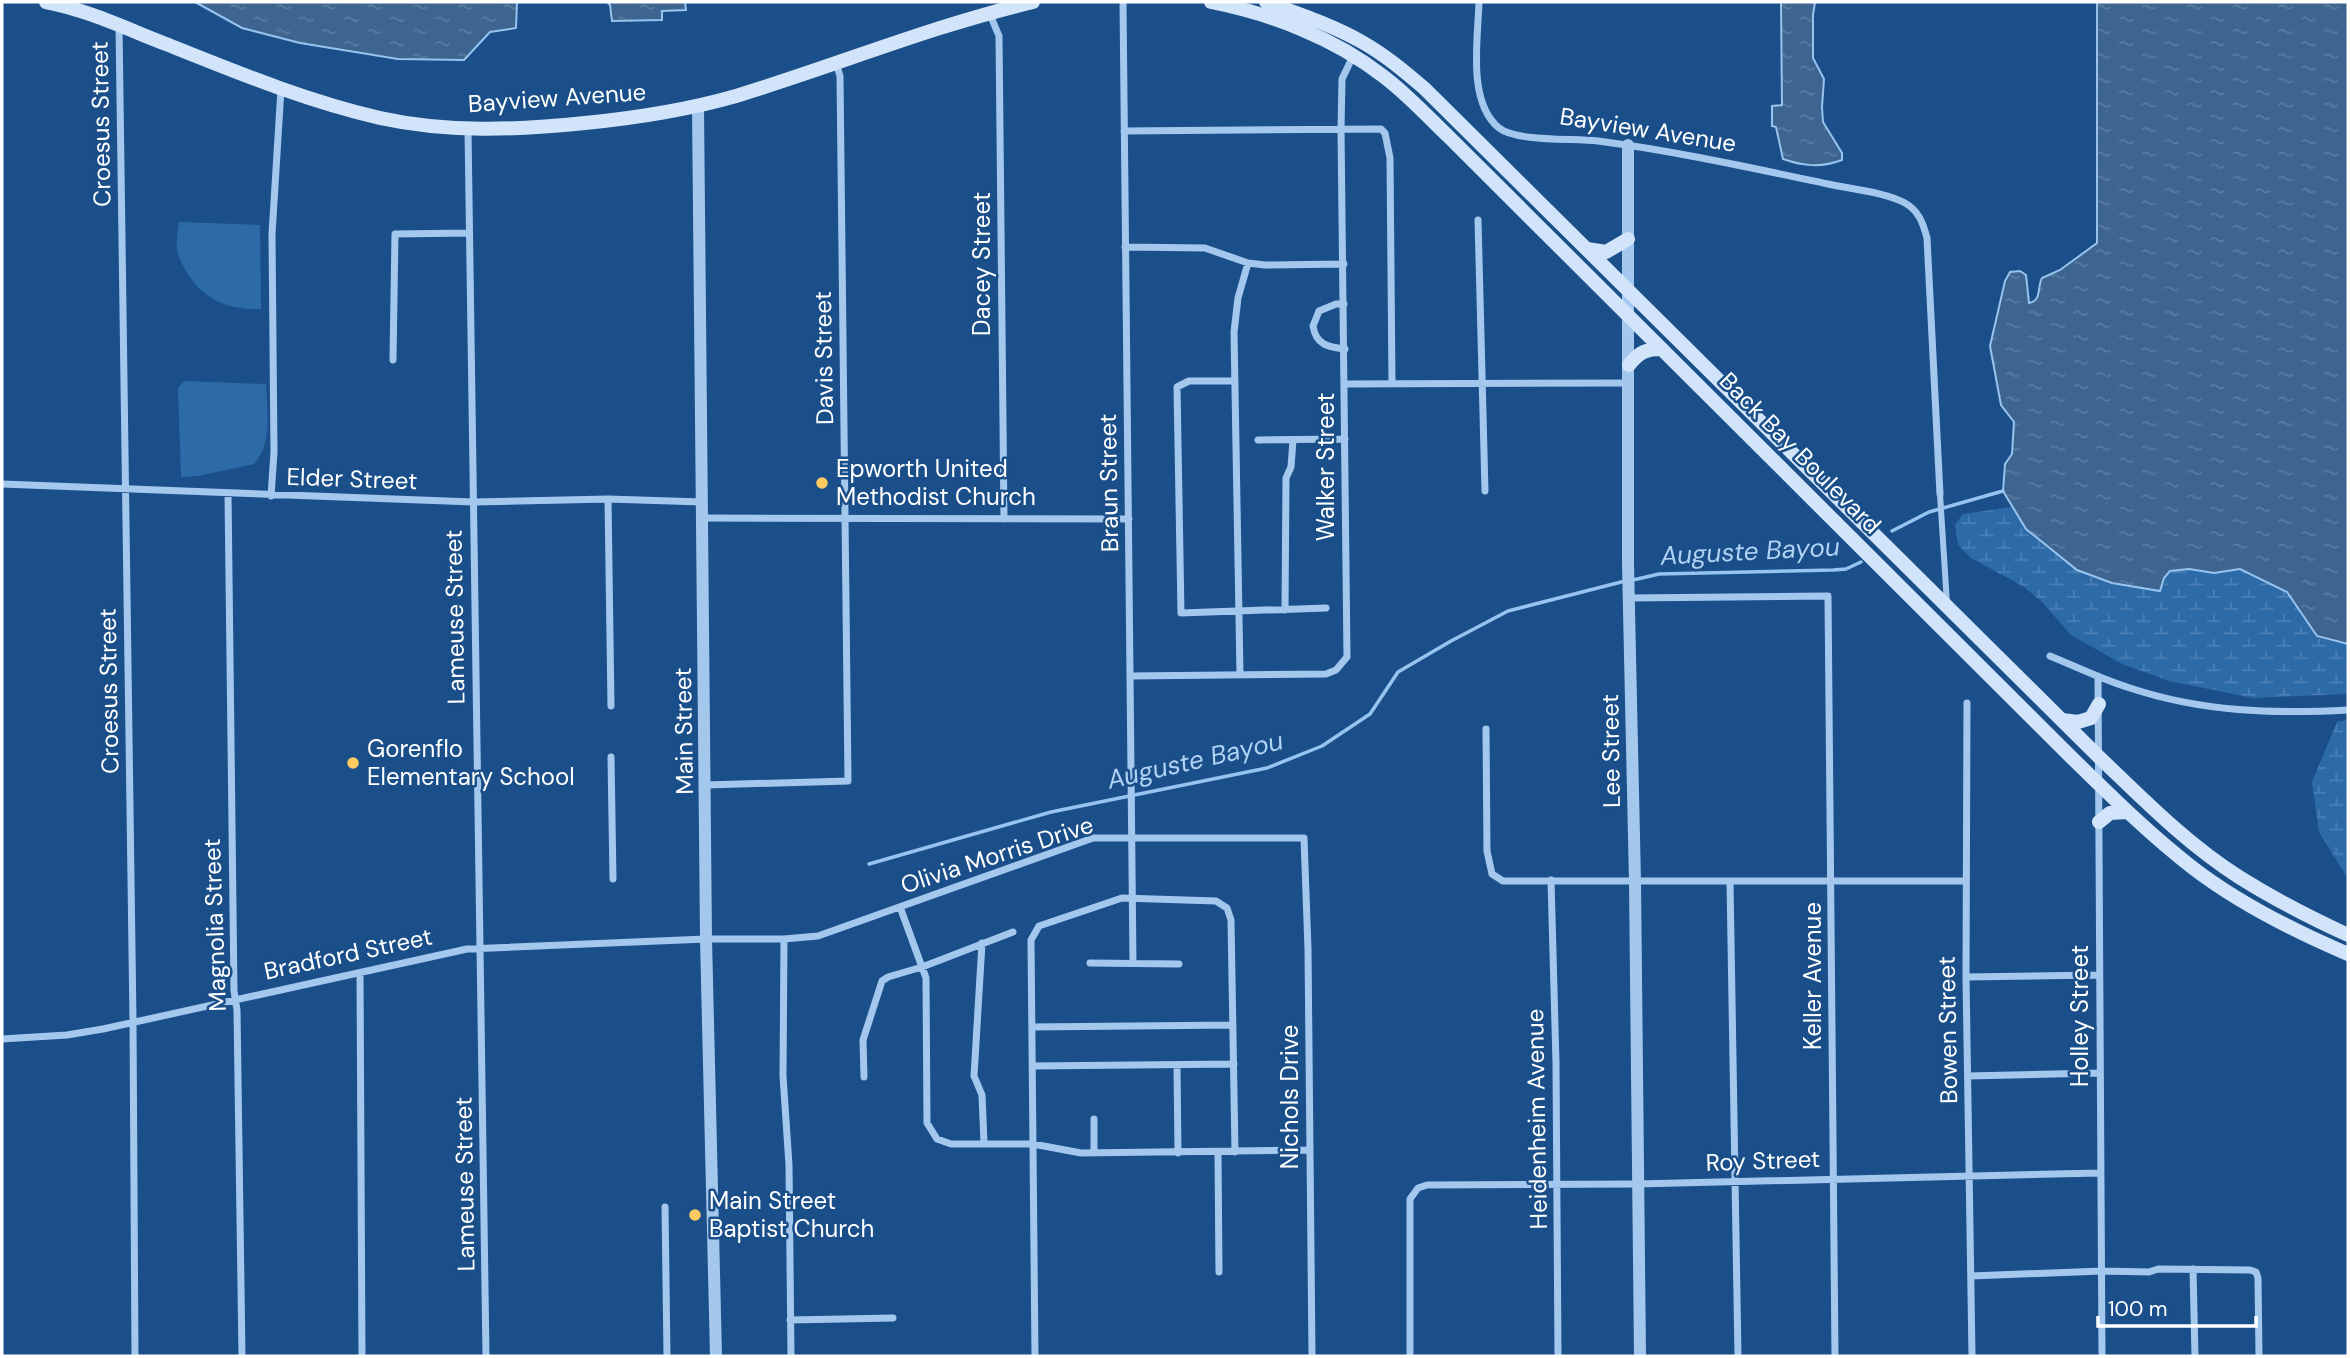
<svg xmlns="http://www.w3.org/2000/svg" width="2350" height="1358" font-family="'DM Sans',sans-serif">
	<defs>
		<pattern id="wetland-marsh" width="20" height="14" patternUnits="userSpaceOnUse" patternTransform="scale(1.75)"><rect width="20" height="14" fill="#2d6aa8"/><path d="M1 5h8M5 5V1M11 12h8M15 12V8" fill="none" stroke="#4c80b5"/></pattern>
		<pattern id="water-ripples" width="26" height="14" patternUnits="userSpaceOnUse" patternTransform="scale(1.75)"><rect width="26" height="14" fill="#3e658f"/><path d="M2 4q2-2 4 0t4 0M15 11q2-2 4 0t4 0" fill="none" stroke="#5b7ca0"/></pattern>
	</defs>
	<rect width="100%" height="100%" fill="#1a4f8a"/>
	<path fill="#2d6aa8" d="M179 222 260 225 261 309C228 310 203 300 186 271 182 264 178 257 177 250 176 241 178 231 179 222Z
		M184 381 266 384C267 410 273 444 254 464L198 476 181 477 178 388Z"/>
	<path fill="url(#wetland-marsh)" d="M2012 507 2026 529 2164 578 2170 571 2189 569 2214 573 2239 569 2287 592 2317 635 2348 644V694L2253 698 2169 681 2122 664 2071 635 2042 602 2024 587 1971 558 1958 545 1955 525 1963 514Z
		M2348 720V879L2319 832 2312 782 2337 722Z"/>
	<path fill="url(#water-ripples)" stroke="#97c3ef" stroke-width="2" d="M195 2H517L516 28 490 32 464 60 398 59 300 43 242 28Z
		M607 2H685L686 10 662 11V20L612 21 610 5Z
		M1781 2H1815L1813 15V58L1824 79 1822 107 1823 122 1842 153V160C1821 168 1803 166 1783 159L1776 127 1772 126V106L1782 105Z
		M2097 2H2348V644L2317 636 2287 592 2240 569 2214 573 2189 569 2170 571 2164 578 2160 591 2112 583 2077 570 2026 529 2003 491 2005 464 2012 454 2014 422 2001 405 1990 346 2005 281 2010 272 2020 271 2026 275 2029 303C2042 301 2037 287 2042 278L2060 270 2097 243Z"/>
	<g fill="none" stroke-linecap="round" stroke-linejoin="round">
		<path stroke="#97c3ef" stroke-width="3.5" d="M1892 531 1929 512 2003 491
			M1633 580 1659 574 1833 570 1846 569 1861 562
			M869 864 1051 812 1267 768 1322 746 1370 714 1398 672 1451 641 1508 611 1625 581"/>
		<path stroke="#a4c8ed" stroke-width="6" d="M1940 494 1947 604"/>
		<path stroke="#a4c8ed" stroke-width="7" d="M1123 2 1133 963
			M1479 2C1478 39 1467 102 1499 128 1517 142 1574 138 1598 141 1675 151 1752 168 1828 184 1850 189 1885 192 1905 203 1919 211 1923 223 1927 238L1940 494
			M989 12 999 36 1004 519
			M119 26 133 1021 135 1356
			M468 130 486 1356
			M1124 131 1381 129 1385 133 1390 158 1392 384
			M1478 220 1485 491
			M1125 247 1205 248 1248 263 1265 265 1344 264
			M1344 304H1336L1319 311 1313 326C1316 345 1328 347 1345 349
			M393 360 395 234 469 233
			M1235 381H1189L1177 387 1181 613 1326 608
			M1346 384 1629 383
			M1258 440 1345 439
			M2 484 473 502 608 499 702 502
			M228 493 234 991 237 1010 242 1356
			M271 496 274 452 272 234 281 89
			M608 499 611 706
			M702 518 1129 519
			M1629 598 1828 596 1835 1356
			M1285 610 1286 478 1291 467 1293 440
			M2050 656C2077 667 2103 680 2130 688 2202 712 2274 714 2348 710
			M1240 674 1234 332 1238 298 1248 263
			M1130 676 1326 674 1336 670 1347 657 1341 129 1342 79 1353 56
			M2098 676 2102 1356
			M1967 703 1966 977 1972 1356
			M1486 729 1487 851 1492 874 1503 881H1966
			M611 757 613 879
			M706 785 848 781 840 76 836 63
			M1551 880 1556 1063 1558 1356
			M1730 882 1738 1356
			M900 907 926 978 927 1123 937 1139 951 1144H1033L1081 1153 1310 1150
			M784 939 783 1076 789 1165 791 1356
			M982 943 974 1076 982 1095 984 1143
			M1090 963 1179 964
			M360 973 362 1356
			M1966 977 2098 975
			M1032 1027 1233 1025
			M2 1039 67 1035 103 1029 467 949 706 939H784L818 936 1093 838H1304L1308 949 1312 1356
			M1177 1065 1178 1153
			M1033 1066 1234 1064
			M1968 1076 2100 1073
			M864 1077 863 1040 882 981 888 977 922 967 1013 932
			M1094 1119V1153
			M1218 1152 1219 1272
			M665 1207 667 1356
			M2193 1269 2195 1356
			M1971 1276 2102 1271 2149 1272 2158 1269 2250 1270 2256 1272 2258 1278 2259 1356
			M790 1320 893 1318
			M1035 1356 1031 940 1039 926 1122 898 1216 901 1227 908 1231 920 1235 1152
			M1410 1356V1199L1418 1188 1427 1185 1637 1184 2100 1173"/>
		<path stroke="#a4c8ed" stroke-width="12" d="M698 106 706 939 716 1356
			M1628 145V564L1635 882 1640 1356"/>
		<path stroke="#d1e4f9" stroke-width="14" d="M46 2C88 10 127 29 166 44 236 72 306 101 380 118 448 133 517 130 585 123 636 118 687 110 736 96 835 66 931 26 1033 2
			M1211 2C1272 14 1334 38 1383 76 1407 94 1428 117 1450 138L2070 756C2110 795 2149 834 2193 868 2240 904 2294 931 2348 954
			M1266 2C1299 14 1332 25 1362 42 1385 55 1404 71 1424 88L2100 758C2144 800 2187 844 2239 877 2274 899 2311 918 2348 935
			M1587 249 1606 252 1628 239
			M1629 365C1639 352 1646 349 1662 349
			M2062 720 2078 722 2091 718 2099 704
			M2099 822 2110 813 2128 812"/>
	</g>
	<g fill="#ffcb60" stroke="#1a4f8a" stroke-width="2.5">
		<circle cx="822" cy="483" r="7"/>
		<circle cx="353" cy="763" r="7"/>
		<circle cx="695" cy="1215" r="7"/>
	</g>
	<g text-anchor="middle" stroke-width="5" stroke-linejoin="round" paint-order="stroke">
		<g font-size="24" fill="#fff" stroke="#1a4f8a">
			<text transform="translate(557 98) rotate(-4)" y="8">Bayview Avenue</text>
			<text transform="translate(101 124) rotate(-91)" y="8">Croesus Street</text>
			<text transform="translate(1648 130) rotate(9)" y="8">Bayview Avenue</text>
			<text transform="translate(982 264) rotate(-90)" y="8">Dacey Street</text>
			<text transform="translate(824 358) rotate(-91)" y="8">Davis Street</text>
			<text transform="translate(1800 453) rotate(45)" y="8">Back Bay Boulevard</text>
			<text transform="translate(1326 467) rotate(-90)" y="8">Walker Street</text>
			<text transform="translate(352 479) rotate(2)" y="8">Elder Street</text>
			<text transform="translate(1109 483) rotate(-91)" y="8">Braun Street</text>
			<text transform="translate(455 617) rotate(-91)" y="8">Lameuse Street</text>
			<text transform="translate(109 691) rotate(-91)" y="8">Croesus Street</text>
			<text transform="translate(684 731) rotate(-91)" y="8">Main Street</text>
			<text transform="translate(1611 751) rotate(-91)" y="8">Lee Street</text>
			<text transform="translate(997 855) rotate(-18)" y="8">Olivia Morris Drive</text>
			<text transform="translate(215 925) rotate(-92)" y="8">Magnolia Street</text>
			<text transform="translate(348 954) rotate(-12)" y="8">Bradford Street</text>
			<text transform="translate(1813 976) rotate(-90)" y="8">Keller Avenue</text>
			<text transform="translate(2080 1016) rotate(-90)" y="8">Holley Street</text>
			<text transform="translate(1948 1030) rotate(-91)" y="8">Bowen Street</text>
			<text transform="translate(1290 1097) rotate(-90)" y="8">Nichols Drive</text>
			<text transform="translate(1537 1119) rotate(-91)" y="8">Heidenheim Avenue</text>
			<text transform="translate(1763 1161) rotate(-2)" y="8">Roy Street</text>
			<text transform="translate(465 1184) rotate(-91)" y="8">Lameuse Street</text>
		</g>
		<g font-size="24" fill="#fff" stroke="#1a4f8a" text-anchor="start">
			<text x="836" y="477">Epworth United<tspan x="836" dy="28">Methodist Church</tspan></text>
			<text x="367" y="757">Gorenflo<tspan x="367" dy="28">Elementary School</tspan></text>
			<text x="709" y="1209">Main Street<tspan x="709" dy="28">Baptist Church</tspan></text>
		</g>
		<g font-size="26" font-style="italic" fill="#b0d2f4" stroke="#1a4f8a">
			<text transform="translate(1750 551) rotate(-3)" y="9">Auguste Bayou</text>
			<text transform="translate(1195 760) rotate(-13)" y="9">Auguste Bayou</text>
		</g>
	</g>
	<rect width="2350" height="1358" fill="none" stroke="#ffffff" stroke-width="7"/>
	<path d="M2098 1316v10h158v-10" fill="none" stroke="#ffffff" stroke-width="3.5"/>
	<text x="2108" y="1316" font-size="21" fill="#ffffff" stroke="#1a4f8a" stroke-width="5" paint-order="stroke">100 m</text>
</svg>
